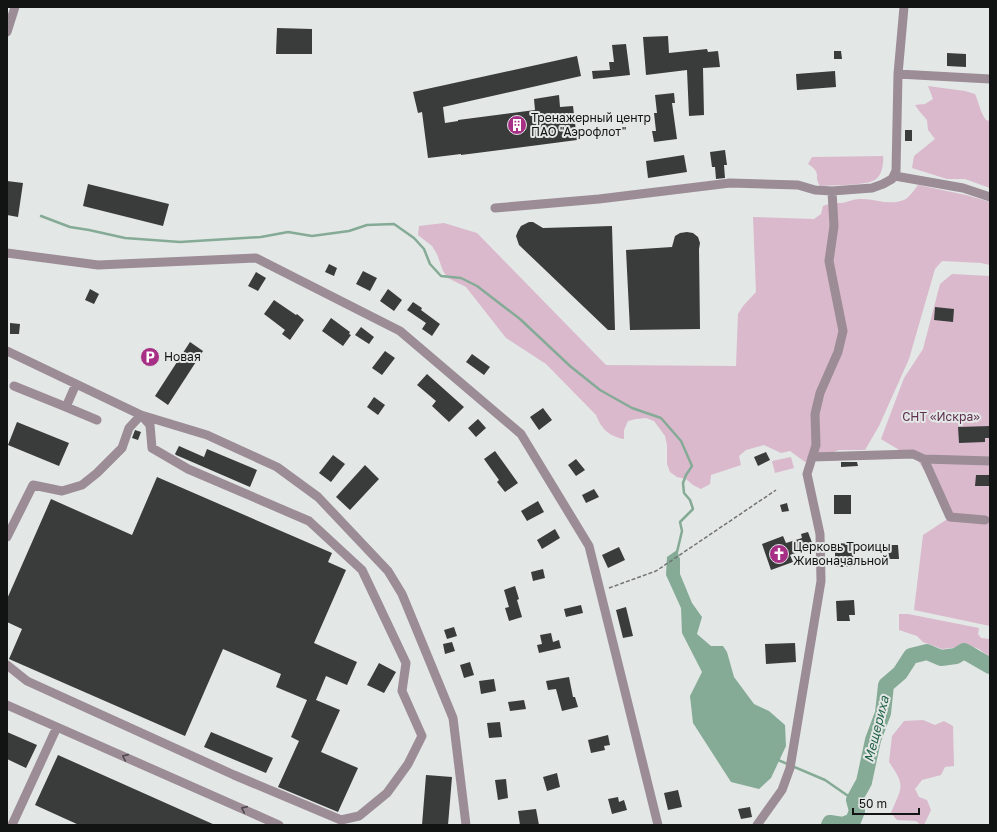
<svg xmlns="http://www.w3.org/2000/svg" width="997" height="832" font-family="'Golos Text',sans-serif">
	<rect width="100%" height="100%" fill="#e3e7e5"/>
	<path fill="#dab9cd" d="M928 86 965 91 975 94C979 103 980 112 986 120L990 121V188L965 179H947L912 168 914 156 935 139 928 130 927 120 920 112 915 105 925 104 933 99Z
		M883 156C884 162 882 175 876 179 868 186 832 185 820 186 813 175 823 174 808 164L812 157Z
		M918 185 966 195 990 202V265L981 263 942 261 935 269 909 359 879 426 865 450H839L805 462 790 451 781 453 764 445 746 450 739 456 741 465 711 475 710 484 701 489 693 485 686 479 677 477 670 472 667 464V445L665 436 654 421 646 418 636 419 628 421 624 430V439C609 436 602 430 596 415L546 364 506 338 466 287 448 278 443 271 437 254 432 246 418 235 419 226 444 223 477 233 606 365 736 366 738 314 743 306 756 292 753 217 814 219 821 214 823 206C830 203 835 203 842 203 848 202 853 199 860 199 875 198 890 207 906 199 910 196 915 189 918 185Z
		M952 274 990 276V626L914 610 923 535 952 516 919 462 881 439 904 378 923 349 940 284Z
		M791 457 794 468 775 473 772 461Z
		M899 614H908L979 628 978 634 981 638 990 639V657L979 649 970 646 942 649 923 642 917 636 899 630Z
		M923 720 935 725 944 721 953 726 954 766 945 767 941 775 922 780 915 789 919 797 927 800 931 810 924 825H921L916 821 897 820 891 813C902 786 906 787 889 762L892 736 904 721Z"/>
	<path fill="#85ab97" d="M677 550 680 559V574L692 603 702 617 697 634 711 646H723L727 652 734 677 754 704 769 711 785 725 786 746 771 778 759 789 731 782 693 723 690 696 702 672 682 633 681 608 666 575 667 557Z"/>
	<g fill="none" stroke-linecap="round" stroke-linejoin="round">
		<path stroke="#85ab97" stroke-width="2.5" d="M41 216 70 227 89 230 125 238 180 242 261 237 288 232 312 236 349 231 367 225 394 224 414 238 424 249 430 264 441 276 461 278 477 286 520 319 570 366 600 390 632 408 661 418 681 441 692 466 686 475 683 483 684 493 690 500 693 509 680 522 682 531 677 552
			M778 760 825 780 854 800"/>
		<path stroke="#85ab97" stroke-width="16" d="M829 825 830 823 843 825 853 821 857 811 854 800 864 782 873 740 883 713 886 685 900 673 911 656 927 652 941 658 956 656 964 651 990 666"/>
	</g>
	<path fill="#393c3a" d="M277 28 312 29V54H276Z
		M668 36 669 53 707 49 708 52 718 51 720 67 703 68 704 115 689 116 687 70 646 75 643 37Z
		M626 44 630 75 593 79 592 71 610 70 609 62H614L612 45Z
		M834 51H841L842 59H834Z
		M947 53 966 54V67L947 66Z
		M577 56 581 76 443 107 445 123 458 121V120L535 110 534 99 559 95 560 107 573 106 577 140 461 155V154L428 158 422 112 418 113 413 92Z
		M835 71 836 87 797 90 796 74Z
		M674 93 675 103H672L677 139 654 142 652 131H656L654 113H657L655 95Z
		M905 130H912V141H905Z
		M725 150 727 165H724L725 178 716 179 715 167H712L710 152Z
		M684 155 687 172 648 178 646 161Z
		M7 181 23 183 18 217 7 215Z
		M88 184 169 204 163 226 83 206Z
		M529 222H533L543 228 612 226 615 330H608L519 245 516 236 518 231 521 226Z
		M687 232 693 233 698 237 700 243 699 249 700 329 630 330 626 250 672 247 675 236 680 233Z
		M329 264 337 268 334 276 325 272Z
		M363 271 377 278 370 291 356 284Z
		M256 272 266 278 258 291 248 286Z
		M90 289 99 294 94 304 85 300Z
		M388 289 402 300 394 311 380 301Z
		M274 300 296 315 297 314 304 320 290 340 282 334 285 330 264 314Z
		M413 302 422 308 421 310 440 324 432 336 422 329 426 323 407 310Z
		M935 307 954 309 953 322 934 320Z
		M331 318 350 332 349 334 351 335 343 346 322 331Z
		M10 323 20 324 19 334H10Z
		M361 327 374 337 369 344 355 335Z
		M190 342 203 351 168 405 155 396Z
		M385 351 395 358 382 375 372 368Z
		M472 354 490 367 484 375 466 362Z
		M427 374 464 407 449 422 432 406 436 401 417 385Z
		M374 397 385 405 378 415 367 407Z
		M543 408 552 420 539 430 530 417Z
		M478 419 486 428 476 437 468 428Z
		M17 422 69 443 59 466 8 445Z
		M990 426V438H985V442L959 443 958 427Z
		M135 430 141 432 138 440 132 438Z
		M179 446 204 457 207 449 257 470 250 487 176 455 175 454Z
		M495 451 518 483 505 492 497 482 499 480 484 459Z
		M766 452 770 460 758 466 754 457Z
		M333 455 345 464 331 482 319 473Z
		M576 459 585 470 576 476 568 465Z
		M841 462H857L858 466 841 467Z
		M365 465 379 479 350 510 336 497Z
		M976 475H990V486H975Z
		M157 477 332 553 328 562 346 570 314 643 357 662 347 685 326 676 316 700 340 710 321 752 358 768 338 812 278 787 299 741 291 737 307 700 276 687 281 674 223 649 185 736 9 659 22 629 7 622V599L51 499 132 535Z
		M594 489 599 497 586 503 582 495Z
		M834 495H851V514H834Z
		M538 501 544 512 527 521 521 511Z
		M787 503 789 511 782 512 780 505Z
		M555 529 560 538 542 549 537 540Z
		M808 532 814 548 806 550V549L790 555 793 562 771 570 762 544 783 536 786 543 802 538 801 534Z
		M835 543 854 544 853 567H835Z
		M888 545H898L899 559H889Z
		M619 547 625 560 608 568 602 555Z
		M543 569 545 578 533 581 531 572Z
		M515 586 519 599 517 600 522 617 509 621 505 608 509 607 504 590Z
		M854 600 855 615H849L850 621H837L836 601Z
		M581 605 583 613 566 617 564 609Z
		M626 607 633 636 623 638 616 610Z
		M454 627 457 636 447 639 444 630Z
		M551 633 553 642 559 640 561 648 539 653 537 645 542 644 540 635Z
		M452 642 455 651 445 654 443 644Z
		M795 643 796 662 766 664 765 644Z
		M470 662 474 675 464 678 460 665Z
		M379 663 396 672 384 693 367 685Z
		M569 677 573 697H575L578 707 562 711 556 689 548 690 546 681Z
		M494 679 496 691 481 694 479 681Z
		M524 700 526 709 510 711 508 702Z
		M500 722 502 737 489 738 487 723Z
		M7 732 37 745 26 768 7 759Z
		M211 732 273 758 266 773 204 747Z
		M608 735 610 745 604 746 605 750 591 753 588 740Z
		M58 755 215 825H79L35 805Z
		M557 773 560 787 547 791 543 777Z
		M426 775 452 777 448 825H422Z
		M506 779 508 798 498 800 495 780Z
		M678 790 682 807 668 810 664 793Z
		M618 797 619 802 624 800 627 810 612 814 608 799Z
		M750 807 752 817 741 819 738 809Z
		M536 809 539 825H520L518 811Z"/>
	<g fill="none" stroke-linecap="round" stroke-linejoin="round">
		<path stroke="#727473" stroke-width="1.5" stroke-dasharray="4 2" stroke-linecap="butt" d="M609 588 656 571 776 490"/>
		<path stroke="#9b8c95" stroke-width="9" d="M7 32 15 7
			M898 74 990 79
			M895 176 963 188 990 197
			M495 208 599 199 730 183 798 185 815 190 832 191 872 188 883 184 892 179 896 171 898 74 904 7
			M7 253 98 265 256 258 400 331 521 434 589 546 658 825
			M7 351 141 415 207 435 277 467 318 497 388 571 402 594 453 718 466 825
			M14 386 66 407 76 384
			M66 407 97 420
			M812 457 913 454 924 459 990 461
			M924 459 950 517 985 520
			M7 537 33 485 62 491 82 485 97 473 122 448 129 428 141 415 150 425 152 448 188 469 309 521 362 570 406 663 402 691 422 736 408 764 387 793 359 816 341 820 234 775 27 681 7 665
			M7 705 279 825
			M12 825 57 727
			M757 825 782 790 790 768 821 581 820 534 807 474 816 445 815 414 820 393 838 352 843 331 829 261 834 226 832 191"/>
	</g>
	<defs><path id="oneway-chevron" d="M-2-3.5L2.5 0L-2 3.5" fill="none" stroke-width="1.6" stroke-linecap="round" stroke-linejoin="round"/></defs>
	<g stroke="#50494e">
		<use href="#oneway-chevron" transform="translate(125 757) rotate(-156)"/>
		<use href="#oneway-chevron" transform="translate(244 809) rotate(-156)"/>
	</g>
	<defs>
		<g id="building-disc" transform="scale(1)"><circle r="9.5" fill="#a72f85" stroke="#e3e7e5"/><path d="M-4-6H4V6H1V3H-1V6H-4ZM-2.5-4.3h1.7v1.8h-1.7ZM.8-4.3h1.7v1.8H.8ZM-2.5-1h1.7V.8h-1.7ZM.8-1h1.7V.8H.8Z" fill="#fff"/></g>
		<g id="parking-disc" transform="scale(1)"><circle r="9.5" fill="#a72f85" stroke="#e3e7e5"/><path d="M-3.5-5.5H1a3.5 3.5 0 0 1 0 7H-1V5.5H-3.5ZM-1-3.4V-.6H.8a1.4 1.4 0 0 0 0-2.8Z" fill="#fff"/></g>
		<g id="church-disc" transform="scale(1)"><circle r="9.5" fill="#a72f85" stroke="#e3e7e5"/><path d="M-1.2-6h2.4v3.5h3.3v2.4h-3.3V6h-2.4V-.1h-3.3v-2.4h3.3Z" fill="#fff"/></g>
	</defs>
	<g fill-rule="evenodd">
		<use href="#building-disc" x="517" y="125"/>
		<use href="#parking-disc" x="150" y="357"/>
		<use href="#church-disc" x="779" y="554"/>
	</g>
	<g text-anchor="middle" stroke-width="4" stroke-linejoin="round" paint-order="stroke">
		<g font-size="12" fill="#121313" stroke="#e3e7e5" text-anchor="start">
			<text x="531" y="122">Тренажерный центр<tspan x="531" dy="14">ПАО "Аэрофлот"</tspan></text>
			<text x="164" y="361">Новая</text>
			<text x="793" y="551">Церковь Троицы<tspan x="793" dy="14">Живоначальной</tspan></text>
		</g>
		<g font-size="12" fill="#5f304f" stroke="#e3e7e5">
			<text x="941" y="421">СНТ «Искра»</text>
		</g>
		<g font-size="13" font-style="italic" fill="#25654a" stroke="#e3e7e5">
			<text transform="translate(876 729) rotate(-76)" y="5">Мещериха</text>
		</g>
	</g>
	<rect width="997" height="832" fill="none" stroke="#121313" stroke-width="16"/>
	<path d="M853 808v6h66v-6" fill="none" stroke="#121313" stroke-width="2"/>
	<text x="859" y="808" font-size="12" fill="#121313" stroke="#e3e7e5" stroke-width="3" paint-order="stroke">50 m</text>
</svg>
